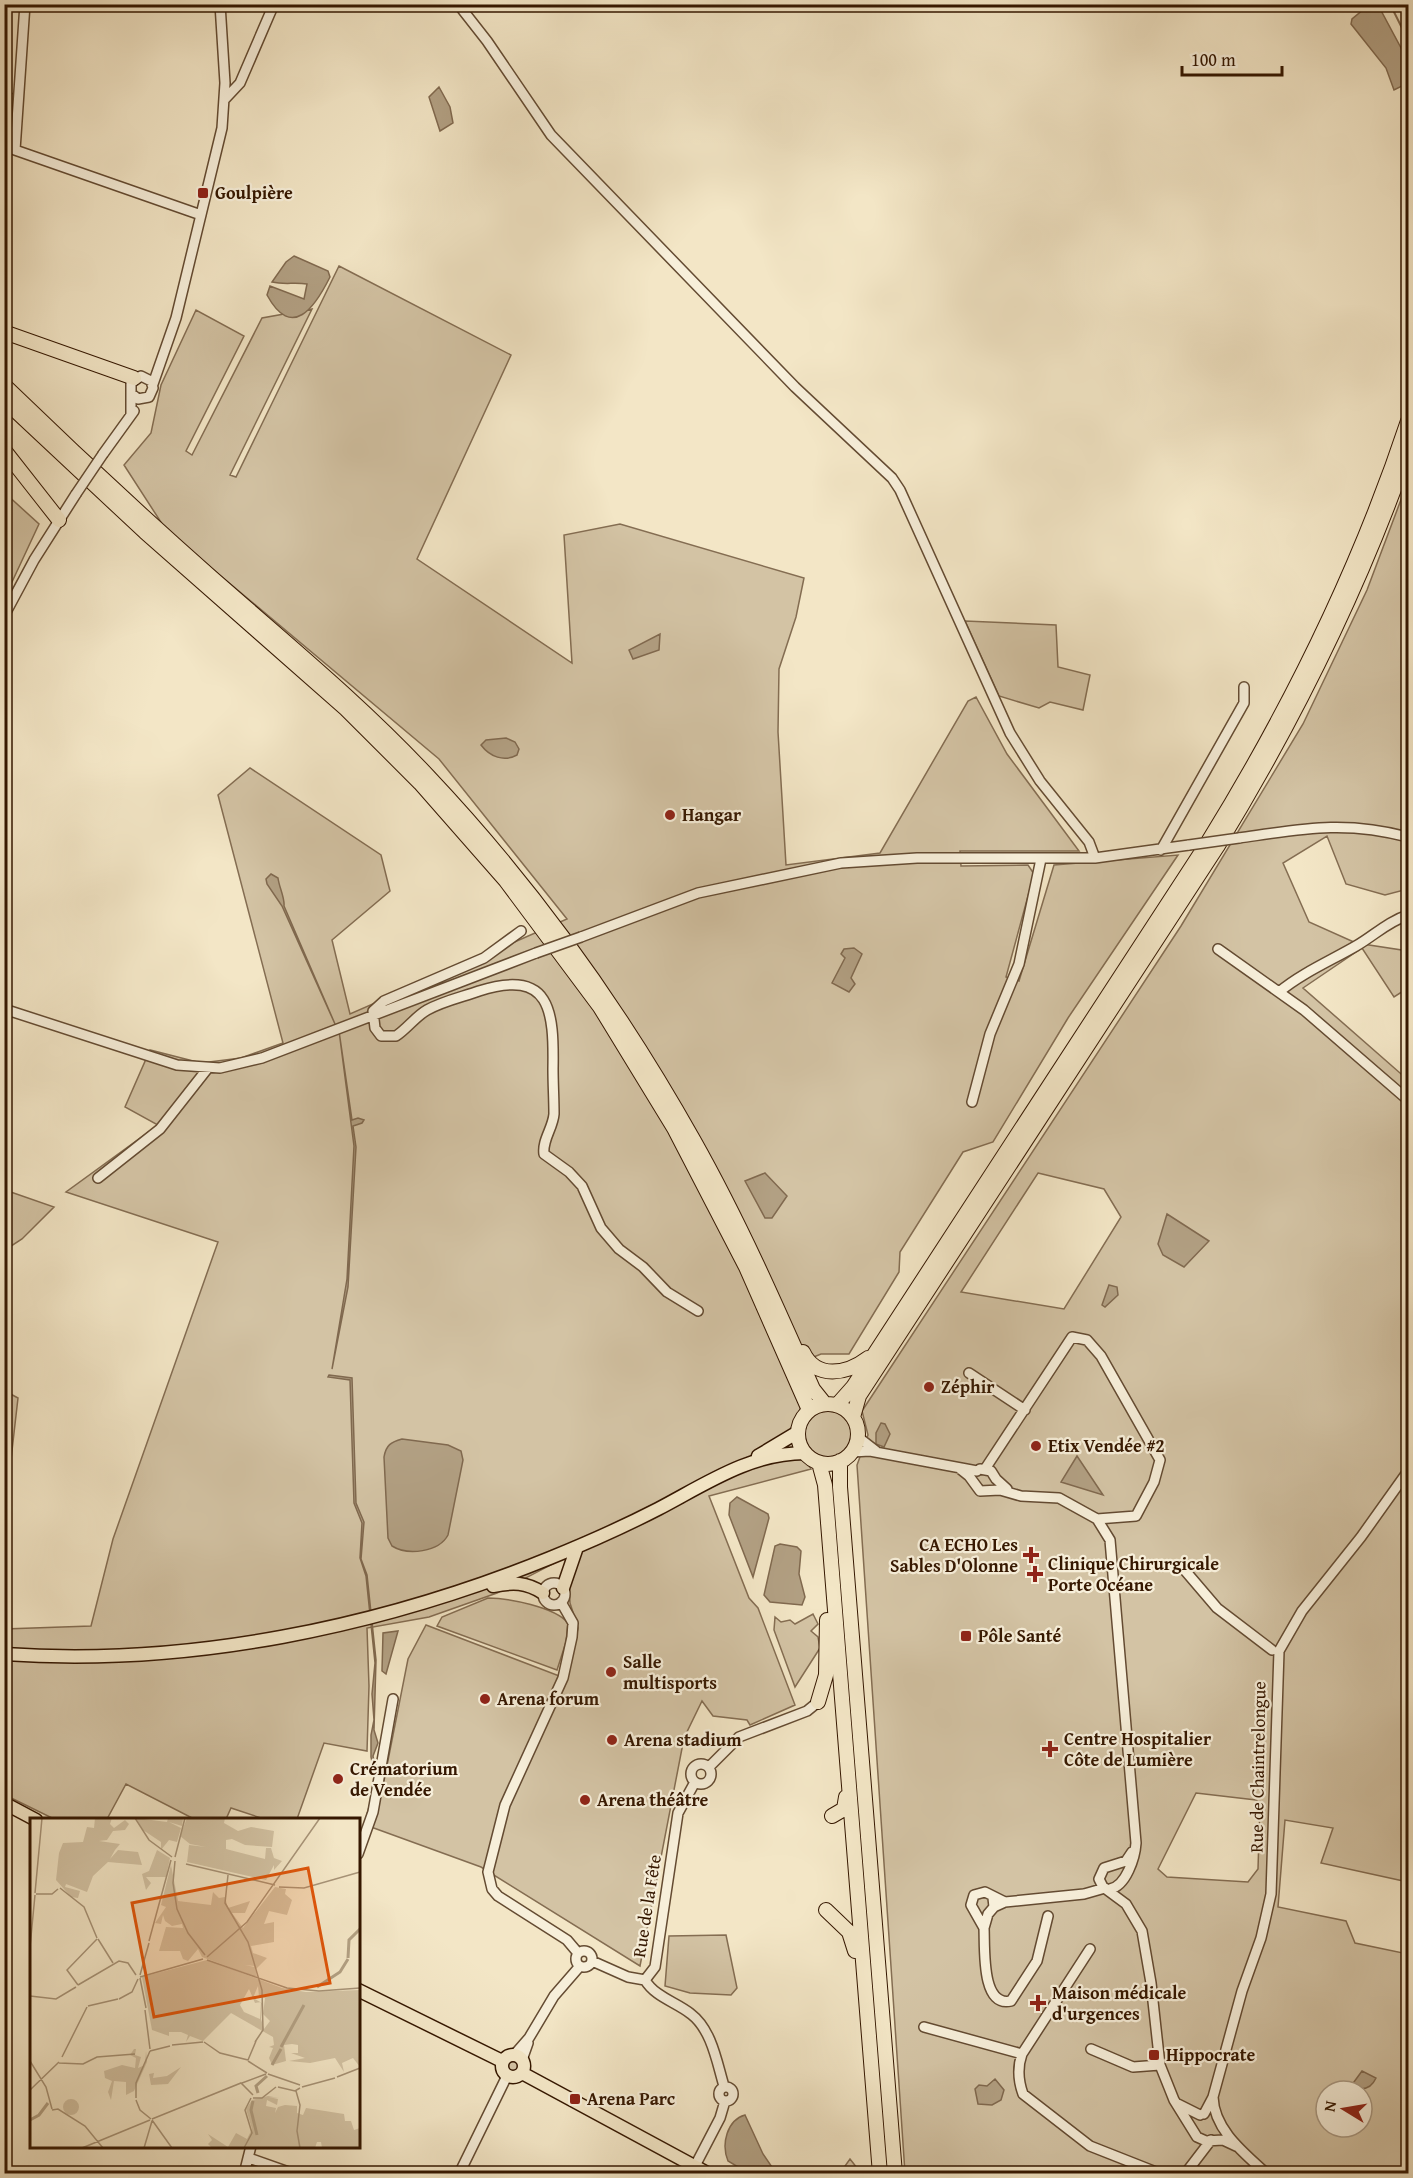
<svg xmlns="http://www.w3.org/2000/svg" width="1413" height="2178" font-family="'Gentium Book Plus',serif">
	<rect width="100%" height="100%" fill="#f3e6c6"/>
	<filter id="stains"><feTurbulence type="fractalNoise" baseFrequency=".00333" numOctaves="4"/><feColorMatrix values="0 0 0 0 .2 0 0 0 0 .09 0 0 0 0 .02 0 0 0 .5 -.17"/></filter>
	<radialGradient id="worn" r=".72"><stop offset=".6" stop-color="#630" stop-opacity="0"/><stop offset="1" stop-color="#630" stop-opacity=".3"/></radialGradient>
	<path fill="#d3c3a4" stroke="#846d52" stroke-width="1.5" fill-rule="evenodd" d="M5 91 14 94 12 139 5 138Z
		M339 266 511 355 417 559 572 663 564 535 620 524 804 578 796 617 779 669 778 732 786 865 880 853 968 701 976 697 1007 754 1079 851H960L961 866 1028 865 1034 874 1006 977 1019 981 1054 865 1178 855 1068 1018 993 1142 963 1152 900 1252 899 1272 849 1354H821L784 1369 801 1407 789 1433 811 1469 709 1496 749 1598 758 1608 795 1705 750 1725 747 1720 713 1716 702 1701 684 1738 640 1966 481 1867 371 1827 381 1796 408 1659 426 1625 567 1679 578 1628 570 1603 569 1586 581 1552 685 1502 656 1510 497 1593 429 1617 367 1628 369 1686 367 1751 324 1743 297 1819H264L231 1808 226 1819H194L126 1784 107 1819H54L5 1795 4 1629 91 1626 113 1539 218 1242 66 1192 158 1125 125 1107 150 1050 201 1063 241 1058 283 1043 218 795 250 768 381 855 390 891 332 940 350 1014 567 919 439 759 166 530 124 465 151 433 161 385 196 310 244 336 186 451 192 455 262 318 312 309 230 475 236 477Z
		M1408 481V889L1385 895 1346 884 1327 836 1283 863 1309 922 1356 943 1408 951V988L1394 997 1362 948 1303 988 1408 1080V1882L1321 1863 1333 1828 1285 1820 1278 1907 1346 1921 1355 1943 1408 1954V2173H905L857 1465 868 1435 862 1411 1181 926 1303 724 1367 590ZM1038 1173 1104 1189 1121 1217 1064 1309 961 1292ZM1196 1793 1256 1800 1260 1803 1258 1869 1248 1882 1167 1877 1158 1869ZM1326 2091H1362V2127H1326Z
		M5 493 39 524 5 597Z
		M965 621 1056 625 1058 667 1090 675 1083 710 1050 702 1039 708 999 696Z
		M5 1190 54 1207 22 1239 5 1250Z
		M5 1391 18 1398 10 1468 5 1478Z
		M805 1434a23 23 0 1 1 46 0a23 23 0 1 1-46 0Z
		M488 1598C508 1598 555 1607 568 1623L566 1642 557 1670 437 1626 442 1617Z
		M813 1614 818 1624 811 1631 818 1637 820 1648 795 1687 774 1630 775 1617 781 1622 790 1620 795 1624Z
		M726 1935 737 1988 731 1995 690 1993 665 1986 669 1936Z
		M506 2066a7 7 0 1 1 14 0a7 7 0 1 1-14 0Z
		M850 2159 861 2173H840Z"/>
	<path fill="#b2a083" stroke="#80694f" stroke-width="1.5" d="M1369 5H1378L1408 61V83L1394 90 1386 68 1351 24 1352 19Z
		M439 87 450 107 453 123 440 131 429 97Z
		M294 256 328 271 330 277C315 307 292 341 267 295L270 286 304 299 307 284C294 282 285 285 272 282L286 262Z
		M660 634 659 650 633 659 629 650Z
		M506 738 515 742 519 749 517 755C504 762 490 757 481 745L486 740Z
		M271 874 278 878C279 887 285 898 284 906L335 1024 282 906 267 884 266 879Z
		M854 948 862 954 851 978 855 984 849 992 832 983 845 958 841 954 844 949Z
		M339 1031 352 1120 358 1118 364 1120 362 1123 353 1126 356 1147 348 1287 332 1369 347 1279 354 1146Z
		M765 1173 787 1196 772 1218H765L745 1181Z
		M1167 1214 1209 1241 1184 1267 1163 1255 1158 1244Z
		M1109 1285 1117 1287 1118 1295 1105 1307 1102 1305Z
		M329 1375 352 1378 356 1503 364 1522 361 1559 367 1575 376 1660 374 1730 378 1743 373 1756 378 1781 359 1844 376 1781 371 1757V1735L374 1720 372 1694 375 1663 366 1576 360 1558 362 1523 354 1503 350 1380 328 1377Z
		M881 1423 885 1424 890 1434 884 1447 876 1444V1433Z
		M402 1439 448 1445 461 1451 463 1460 448 1535C439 1552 408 1556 392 1546L388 1538 384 1457C386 1445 391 1442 402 1439Z
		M1077 1456 1103 1495 1061 1482Z
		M737 1497 768 1514 769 1518 753 1577 729 1515 730 1503Z
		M780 1544 797 1547 801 1551 799 1574 805 1597 802 1605 770 1602 764 1595 775 1546Z
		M398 1631 386 1674 382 1671 383 1633Z
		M1362 2071 1376 2078C1371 2089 1362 2091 1351 2086Z
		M995 2079 1004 2090 1001 2100 992 2105 978 2104 975 2089 979 2085 987 2086Z
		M745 2115 763 2154 776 2173H748L728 2161C721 2144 727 2120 745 2115Z"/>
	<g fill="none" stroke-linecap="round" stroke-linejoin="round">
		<path stroke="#80694f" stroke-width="2" d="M1390 4 1408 40"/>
		<g stroke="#644b32" stroke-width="12">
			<path id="minor" d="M25 4 15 150 201 215
				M458 4 487 41 551 135 795 387 892 478 900 490 1010 733 1040 781 1089 842 1095 858
				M225 99 240 83 274 4
				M153 384 176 318 222 128 225 83 220 4
				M131 414V383L141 376 151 381 153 388 149 397 138 399 132 394
				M103 454 134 411
				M4 616 34 560 76 494
				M1239 838C1302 829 1344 820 1408 837
				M1161 850 1244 703V687
				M521 931 484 958 384 1001 373 1011 375 1028 381 1036H396C407 1029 415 1017 427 1010 443 1001 462 997 479 991 551 968 554 1011 553 1069 553 1084 554 1099 554 1114 553 1128 542 1140 544 1154L569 1172 582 1186 601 1228 619 1249 643 1267 667 1292 698 1311
				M581 937 698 893 841 863 917 858H1095L1189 845
				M1218 949 1304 1010 1408 1100
				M1279 992C1302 973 1330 961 1356 946 1375 935 1387 922 1408 915
				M4 1009 177 1065 220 1068 262 1058 536 953
				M972 1102 990 1034 1019 964 1041 859
				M98 1178 160 1129 208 1068
				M969 1373 1025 1410
				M858 1437 876 1451
				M852 1452 870 1451 977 1471
				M959 1468 969 1476 980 1491 1000 1490 1021 1496 1059 1498 1097 1519 1110 1540 1136 1843C1135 1858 1126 1886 1110 1889
				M980 1469 991 1471 996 1479 1007 1489
				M985 1469 1072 1337 1087 1340 1101 1356 1160 1460 1154 1482 1136 1516 1097 1519
				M1182 1567 1217 1608 1272 1650
				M543 1594a11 11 0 1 1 22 0a11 11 0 1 1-22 0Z
				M561 1602 573 1623 572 1637 563 1678 505 1805 488 1872 492 1889 498 1896 567 1940 578 1953
				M691 1774a10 10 0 1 1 20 0a10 10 0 1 1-20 0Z
				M709 1767 739 1737 807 1711 818 1702
				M1132 1852 1126 1861 1104 1868 1099 1879 1103 1887 1126 1904 1142 1931 1151 1983 1160 2065 1174 2100 1197 2137 1206 2141 1223 2140 1238 2147
				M358 1854 373 1812 393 1699
				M993 1898 994 1907 988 1914 984 1928 971 1905 974 1895 985 1892 1005 1902
				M994 1907 1005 1902 1084 1894 1105 1888
				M984 1928C985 1948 981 2008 1011 2001L1037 1961 1048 1916
				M1090 1949 1022 2054C1017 2068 1018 2080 1023 2094L1090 2146 1161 2174
				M576 1959a8 8 0 1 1 16 0a8 8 0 1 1-16 0Z
				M592 1961 628 1977 645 1980
				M645 1980 655 1967 678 1813 695 1782
				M645 1980C655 1997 676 2002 691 2014 712 2030 717 2063 724 2086
				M924 2027 1022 2054
				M1091 2049 1133 2067 1160 2065
				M515 2054 529 2038 554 1996 580 1966
				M522 2060 528 2043
				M719 2094a7 7 0 1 1 14 0a7 7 0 1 1-14 0Z
				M1213 2097C1214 2130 1244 2153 1267 2174
				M1178 2104 1200 2115
				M1204 2114 1213 2097 1242 1991 1261 1938 1271 1894 1279 1651 1302 1611 1361 1537 1408 1471
				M249 2158 294 2174
				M695 2166 720 2118 725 2101
				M244 2174 251 2146
				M459 2174 507 2076
				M1185 2174 1211 2140"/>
		</g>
		<g stroke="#351700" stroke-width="15">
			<path id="major" d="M758 1456 798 1432
				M493 1586C513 1582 526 1582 543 1593
				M563 1588 577 1547
				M4 1654C189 1667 380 1627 550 1558 587 1543 623 1527 658 1509 704 1485 750 1453 805 1453
				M4 1803 36 1820
				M358 1990 502 2061
				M502 2066a11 11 0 1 1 22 0a11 11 0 1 1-22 0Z
				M522 2073 709 2174"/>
		</g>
		<g stroke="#351700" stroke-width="16">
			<path id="highway" d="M4 332 134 378
				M4 385C72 451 141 515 211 577 285 642 361 704 428 776 532 886 620 1009 694 1141 739 1221 776 1305 813 1389L825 1404
				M4 400 145 532 346 709 420 783 506 881 600 1007 674 1128 746 1267 809 1410
				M4 450 59 520
				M803 1352C816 1380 847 1374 868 1358
				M798 1434a30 30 0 1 1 60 0a30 30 0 1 1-60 0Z
				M837 1405 853 1387 1208 842C1290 709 1359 569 1408 421
				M853 1417 859 1396 1217 847C1294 721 1359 590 1408 451
				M840 1461V1487L895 2174
				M819 1463 825 1485 880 2174
				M818 1702 826 1675 827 1620
				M832 1816 844 1809 846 1797
				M826 1910 849 1932 855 1951"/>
		</g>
		<use href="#minor" stroke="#f7efda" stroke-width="9"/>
		<use href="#major" stroke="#f3e6c6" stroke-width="12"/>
		<use href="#highway" stroke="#f3e6c6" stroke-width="14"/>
		<g stroke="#644b32" stroke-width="12" stroke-linecap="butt">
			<path id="minor-bridge" d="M76 494 103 454
				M1189 845 1239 838
				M536 953 581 937"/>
		</g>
		<use href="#minor-bridge" stroke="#f7efda" stroke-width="9"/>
	</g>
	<g fill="#8f2418" stroke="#f7efda" stroke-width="2">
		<rect x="197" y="187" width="12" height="12" rx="3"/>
		<circle cx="670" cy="815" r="6"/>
		<circle cx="929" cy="1387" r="6"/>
		<circle cx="1036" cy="1446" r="6"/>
		<path d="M1028 1546h6v6h6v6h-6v6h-6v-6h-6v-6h6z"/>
		<path d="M1032 1565h6v6h6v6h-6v6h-6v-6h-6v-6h6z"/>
		<rect x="960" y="1630" width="12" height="12" rx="3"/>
		<circle cx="611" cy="1672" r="6"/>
		<circle cx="485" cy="1699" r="6"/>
		<circle cx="612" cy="1740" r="6"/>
		<path d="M1047 1740h6v6h6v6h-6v6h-6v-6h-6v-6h6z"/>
		<circle cx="338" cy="1779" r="6"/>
		<circle cx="585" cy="1800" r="6"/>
		<path d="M1035 1994h6v6h6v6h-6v6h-6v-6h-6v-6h6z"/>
		<rect x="1148" y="2049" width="12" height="12" rx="3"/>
		<rect x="569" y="2093" width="12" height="12" rx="3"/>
	</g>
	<g text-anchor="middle" stroke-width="4.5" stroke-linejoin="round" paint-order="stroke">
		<g font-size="18" font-weight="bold" fill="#351700" stroke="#f7efda" text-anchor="start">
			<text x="215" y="199">Goulpière</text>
			<text x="682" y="821">Hangar</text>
			<text x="941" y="1393">Zéphir</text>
			<text x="1048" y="1452">Etix Vendée #2</text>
			<text x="1018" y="1551" text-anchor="end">CA ECHO Les<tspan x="1018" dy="21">Sables D'Olonne</tspan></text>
			<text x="1048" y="1570">Clinique Chirurgicale<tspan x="1048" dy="21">Porte Océane</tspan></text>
			<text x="978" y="1642">Pôle Santé</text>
			<text x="623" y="1668">Salle<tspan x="623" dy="21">multisports</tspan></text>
			<text x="497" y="1705">Arena forum</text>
			<text x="1064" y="1745">Centre Hospitalier<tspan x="1064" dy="21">Côte de Lumière</tspan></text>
			<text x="624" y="1746">Arena stadium</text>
			<text x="350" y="1775">Crématorium<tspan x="350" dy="21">de Vendée</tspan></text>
			<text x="597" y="1806">Arena théâtre</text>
			<text x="1052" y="1999">Maison médicale<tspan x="1052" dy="21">d'urgences</tspan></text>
			<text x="1166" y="2061">Hippocrate</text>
			<text x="587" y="2105">Arena Parc</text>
		</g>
		<g font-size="18" fill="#351700" stroke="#f7efda">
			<text transform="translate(1258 1767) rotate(-89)" y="6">Rue de Chaintrelongue</text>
			<text transform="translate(647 1906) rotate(-81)" y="6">Rue de la Fête</text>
		</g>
	</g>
	<g transform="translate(30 1818)">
		<rect width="330" height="330" fill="#f3e6c6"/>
		<path d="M65 0H82L80 6 84 10 95 2 99 6 95 12 83 13 77 22 69 23 90 26 85 32 80 41 88 32 108 34 112 47 78 44 63 58 57 74 36 66 35 69 50 73 48 80 41 79 26 62 29 35 33 25 53 24 57 9 64 10ZM106 0 137 4 138 0H153L152 8 139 4 151 10 147 24 139 22 131 32V24L113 12ZM157 0H195L194 5 208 13 221 9 244 13 242 29 215 27 202 21 196 22V31L235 41 236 30H241L244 40 252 43 244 52V47L236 62 157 44 159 27 176 29 160 26 150 18ZM127 32 140 40 136 59H116L121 65 116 72 112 56 119 53ZM141 47 148 83 181 87 183 74 189 80 195 79 198 90 220 83 215 95H202L213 110 245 69 256 71 255 76 262 82 257 97 239 93 234 106 244 104V124L221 128 223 135 237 140 226 151 224 148 215 147 225 149 227 159 172 139 168 131 158 143 153 141 150 133H129L136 109 153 110 152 106 142 108 135 103 133 97 131 106 125 105 136 89 131 87ZM177 142 252 170 276 174 330 172V249L323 240 312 245 314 254 305 240 280 245 259 243 275 240 261 235H268V227L262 226 254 227 256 243 242 247 239 240 243 230 239 229 244 227 243 219 201 195 173 223 160 218 156 224 158 217 151 214H139V218L122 212 112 159ZM228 168 229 179 235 180 233 196 240 203 234 211 231 201 232 185 223 180ZM219 171 225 185 231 184 230 201 214 194 210 187ZM104 231H106L105 237 111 239 108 250 115 247 116 233 117 244 104 273 96 277V264L84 263 81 282 78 274 82 263 75 260 74 253 92 247 105 250 106 240 100 237ZM151 249 138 266 121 267 119 256 124 255 123 260 137 258ZM238 278 249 280 239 279 248 281 247 287 237 282 236 288 246 290 245 295 248 289 255 287 267 288V295L273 297 276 290 314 296 315 303H321L324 312 330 310V330H292L291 324H287L285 330H182L178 326 182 322 178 316 198 329 206 315 217 321 222 311 216 291 222 282ZM33 289a8 8 0 1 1 16 0a8 8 0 1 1-16 0Z" fill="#d3c3a4" fill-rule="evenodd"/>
		<path fill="none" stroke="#b2a083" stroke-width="3" d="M318 140 319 122 330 111M287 169 310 154 318 141M251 229 274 187M242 247 251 231M228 275 226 268 237 258M223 283 221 292 227 317M0 302 9 297 18 285"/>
		<path fill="none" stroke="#a79377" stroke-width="1.5" d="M105 0 119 22 142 39M145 39 155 0M145 43 143 65 147 91 158 115 175 137M156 46 245 67M198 57 195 85 218 124 232 172 233 212 225 224M249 69 274 70 330 54M30 70 54 89 67 120M5 75 12 0M6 76H22L28 71M68 121 83 145M119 123 141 42M0 129 5 77M177 139 217 104 290 0M177 142 257 170 289 173 330 170M110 157 119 125M110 159 173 141M110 160 116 190M48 167 37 152 67 121M48 167 89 143 98 145 106 157M0 178 26 181 46 169M89 181 102 174 108 161M58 188 88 181M115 192 120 231M174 224 190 235 218 242M142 227 173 224M120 233 140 228M32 239 57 189M218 242 226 223M0 243 16 269 22 291M218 243 237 255M29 245 53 246 67 239 105 236M238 256 270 267M307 259 330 250M212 265 236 256M248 269 265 273 270 270M272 269 305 260M0 272 29 244M266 273 270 287 267 313 270 330M106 280V265L120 233M223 280H232L246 269M106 282 110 292 121 301M22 292 28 291 55 308 73 330M122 301 211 265 223 277M122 302 142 330M52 330 120 302M114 330 122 303M214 330 222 315 215 292 221 280"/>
		<path fill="#df560b" fill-opacity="0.15" stroke="#df560b" stroke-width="3" d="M278 50 300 165 124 199 102 85Z"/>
		<rect width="330" height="330" fill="none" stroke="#351700" stroke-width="3"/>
	</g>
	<rect width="1413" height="2178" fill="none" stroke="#f3e6c6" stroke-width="24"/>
	<rect x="6" y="6" width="1401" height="2166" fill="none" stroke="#351700" stroke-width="3"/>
	<rect x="12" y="12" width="1389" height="2154" fill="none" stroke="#351700" stroke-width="1.5"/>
	<g transform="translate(1344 2109) rotate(281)"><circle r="28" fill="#f7efda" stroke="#a99983" stroke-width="1.5"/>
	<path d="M0-4.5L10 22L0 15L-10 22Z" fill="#8f2418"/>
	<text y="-9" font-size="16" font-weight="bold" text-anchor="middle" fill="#351700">N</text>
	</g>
	<path d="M1182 66v9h100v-9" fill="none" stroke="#351700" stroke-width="3"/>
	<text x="1191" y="66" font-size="18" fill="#351700" stroke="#f7efda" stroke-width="4.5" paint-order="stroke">100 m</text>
	<rect width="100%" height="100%" filter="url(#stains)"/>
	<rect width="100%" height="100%" fill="url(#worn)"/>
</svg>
